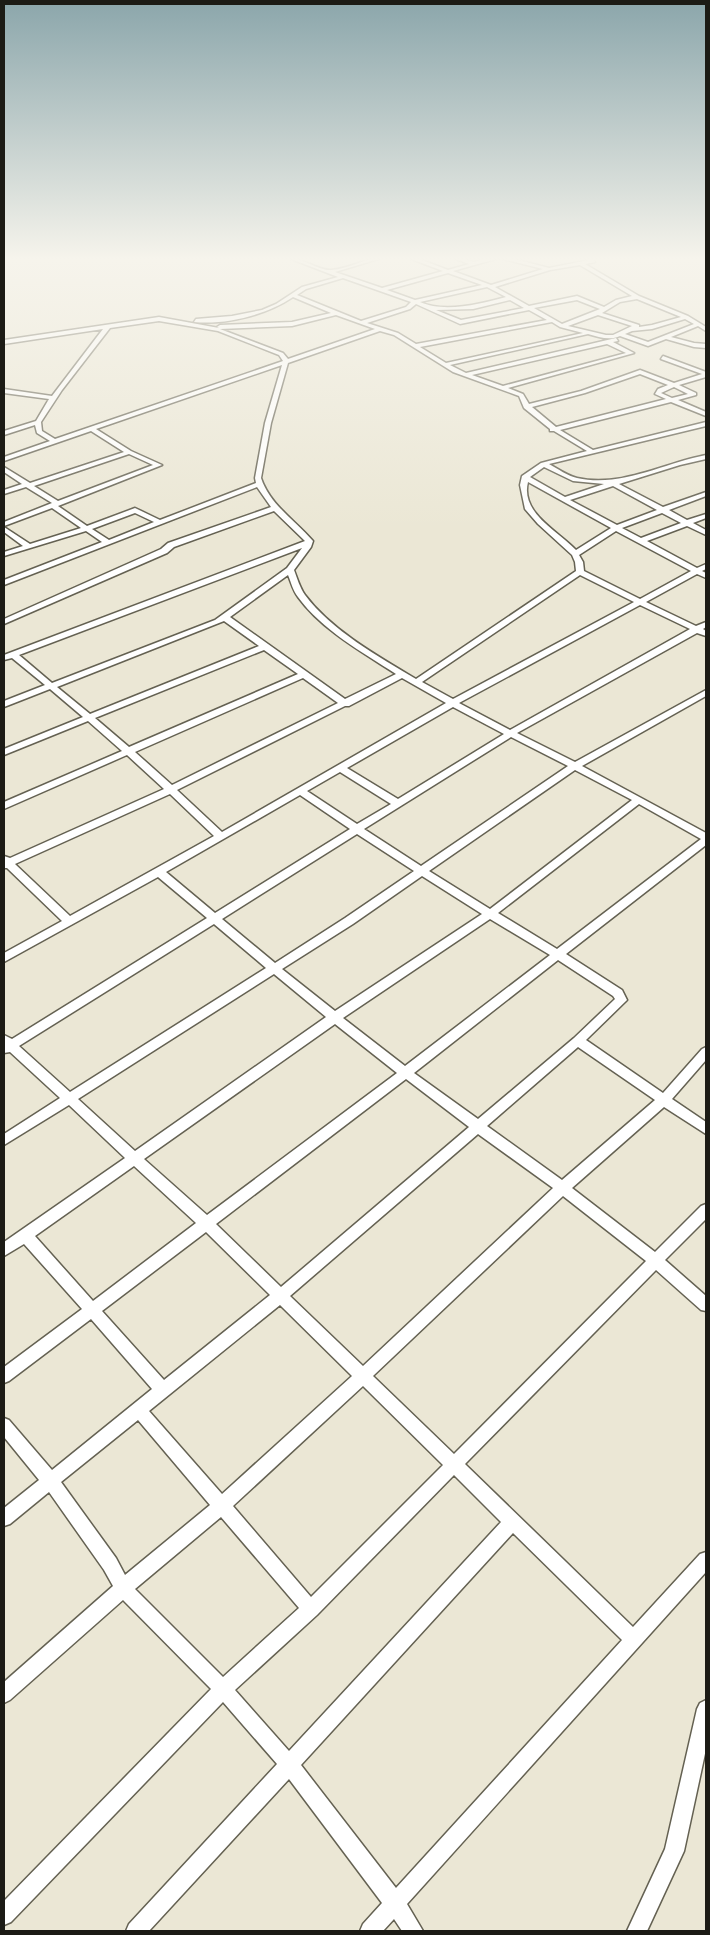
<svg xmlns="http://www.w3.org/2000/svg" width="710" height="1935" font-family="Karla,sans-serif">
	<rect width="100%" height="100%" fill="#ebe7d5"/>
	<g fill="none" stroke-linecap="round" stroke-linejoin="round">
		<g stroke="#646152" stroke-width="3">
			<path id="street" d="M286 257C301 257 319 271 331 270 350 269 366 257 385 257L335 272 382 288 443 271 406 257H414L448 270 469 264 451 257H459L474 262 491 257H507L549 268 589 260 587 257H592L595 262 585 264 639 296 688 316 706 327V331L698 326 671 337 694 343 706 344V348L694 347 666 339 648 346 620 336C610 341 599 337 588 334L450 365 466 373 616 338 618 341 613 342 634 353 508 388 523 394 529 404 581 391 640 370 674 383 702 374 661 359 663 356 706 372V377L679 385 696 393V395L678 400 706 412V416L671 402 560 430 593 450 706 422V426L549 464C558 469 568 476 577 478 621 488 664 463 706 455V459L680 465 619 484 663 507 706 492V496L669 510 687 520 706 514V518L693 523 706 530V535L687 526 647 541 697 568 706 564V569L702 571 706 573V578L697 574 646 602 696 626 706 622V627L703 629 706 631V636L697 633 517 733 575 762 706 690V696L582 766 706 833V845L566 954 622 990 627 1000 586 1040 663 1093 702 1049 706 1047V1060L672 1099 706 1122V1134L664 1107 572 1188 655 1252 701 1206 706 1204V1219L665 1260 706 1296V1311L701 1310 656 1270 465 1464 633 1627 700 1554 706 1552V1572L407 1904 423 1931H402L394 1919 383 1931H360L363 1924 382 1903 289 1779 149 1931H126L129 1924 277 1764 223 1702 11 1922 4 1925V1901L211 1689 123 1600 10 1700 4 1703V1682L113 1586 104 1570 49 1492 10 1524 4 1526V1508L39 1480 4 1437V1418L9 1420 52 1470 152 1389 91 1319 9 1381 4 1383V1367L82 1309 24 1244 4 1256V1242L125 1158 69 1105 4 1145V1134L60 1098 10 1052 4 1053V1035L12 1039 207 918 158 877 4 962V953L62 921 7 868H4V856L10 858 164 789 127 755 4 809V802L122 751 88 721 4 755V749L83 717 50 689 4 707V701L45 685 12 658 4 660V655L305 541 274 511 174 547 167 553 4 624V619L161 549 168 543 271 507 257 487 4 585V580L102 542 86 531 4 556V552L23 546 4 532V527L30 544 81 528 52 508 4 526V522L52 503 26 487 4 494V490L22 484 4 472V467L30 483 124 452 91 431 4 461V457L50 441 37 433 35 425 4 435V431L36 421 49 399 4 393V389L52 396 103 329 4 344V340L159 317 219 328 217 327 220 325 292 322 331 313 293 297C266 315 227 325 194 322L196 319 232 316 262 310 276 304 302 287 338 277ZM499 258 543 269 491 285 453 271ZM580 265 632 296 616 300 604 307 577 296 529 306 495 287 550 270ZM448 273 482 285 415 300 387 290ZM343 278 411 302 406 307 361 321 297 295 306 289ZM487 287 506 297C481 304 444 313 420 302ZM637 299 681 317 652 325 639 327V325L602 313 620 302ZM510 300 524 308 461 320 436 310 473 309ZM577 300 600 309 562 324 534 308ZM416 304 460 324 529 310 547 320 416 344 398 333 367 323 410 309ZM336 315 375 329 288 359 283 353 220 329 292 326ZM598 315 632 326 613 335H606L568 326ZM685 319 694 324 648 342 625 334 632 331 652 329ZM159 321 218 331 279 355 283 361 55 439 42 431 41 422 62 390 110 328ZM552 322 560 327 583 333 446 363 420 347ZM380 331 394 335 453 372 519 396 524 408 550 429V431H554L587 451 541 463 522 476 520 485 525 509 538 524 572 555 575 562 576 571 416 679C379 657 331 630 305 595 300 588 297 578 294 570L311 547 313 541C295 520 270 505 261 478L271 423 288 363ZM607 344 626 353 503 386 472 375ZM282 365 265 423 255 478 256 483 160 520 135 508 87 526 58 506 162 465 131 451 96 429ZM640 374 668 385 658 389 655 394 666 399 556 427 532 407 585 393ZM674 387 688 394 672 398 661 393ZM129 454 153 465 58 501 34 486ZM544 467 573 481 604 484 565 497 530 477ZM528 482 611 528 576 550C558 531 520 513 528 482ZM613 486 657 510 617 525 570 500ZM135 513 154 522 109 540 92 529ZM662 513 681 523 641 538 622 528ZM616 531 691 571 640 599 584 571 583 562 579 555ZM302 548 287 568 215 620 52 683 19 655ZM288 575C291 582 293 591 298 597 322 630 362 652 396 674L345 699 230 617ZM580 575 634 602 453 699 422 682ZM640 605 690 629 510 730 459 703ZM224 621 259 646 90 714 57 687ZM264 650 298 674 129 747 95 718ZM303 678 338 703 172 785 135 752ZM402 678 446 703 222 832 177 790 345 706H349ZM453 707 504 734 398 799 347 768ZM511 737 568 766 421 866 364 829ZM575 770 632 800 490 909 429 871ZM340 772 391 804 357 824 307 791ZM170 794 214 836 70 916 15 864ZM300 795 350 829 215 913 166 872ZM639 804 701 839 557 949 498 913ZM357 834 414 871 345 918 275 963 222 919ZM422 876 482 914 335 1011 282 969 353 924ZM490 919 550 955 405 1066 343 1018ZM214 924 266 968 70 1092 19 1046ZM558 960 613 996 615 999 574 1038 478 1119 414 1073ZM274 974 326 1017 135 1151 78 1099ZM335 1024 397 1073 207 1215 144 1159ZM578 1047 655 1100 562 1180 487 1126ZM406 1079 469 1127 281 1287 216 1224ZM478 1134 553 1188 363 1366 290 1296ZM134 1166 196 1223 93 1301 35 1236ZM563 1196 646 1261 454 1454 373 1376ZM206 1232 270 1295 164 1380 102 1311ZM280 1305 352 1376 222 1494 149 1411ZM363 1386 443 1465 311 1597 233 1506ZM138 1420 210 1505 125 1575 116 1558 61 1482ZM454 1475 501 1522 289 1751 235 1690 317 1615ZM221 1517 299 1608 223 1677 135 1589ZM513 1533 622 1640 396 1888 301 1765Z
				M706 1700V1749L684 1851 647 1931H627L665 1849 697 1709 700 1703Z"/>
		</g>
		<use href="#street" fill="#fff" fill-rule="evenodd"/>
	</g>
	<linearGradient id="sky" x2="0" y2="1"><stop stop-color="#8ba6ab"/><stop offset="0.49" stop-color="#f6f4ec"/><stop offset="1" stop-color="#f6f4ec" stop-opacity="0"/></linearGradient>
	<rect width="710" height="528" fill="url(#sky)"/>
	<rect width="710" height="1935" fill="none" stroke="#1c1b15" stroke-width="10"/>
</svg>
